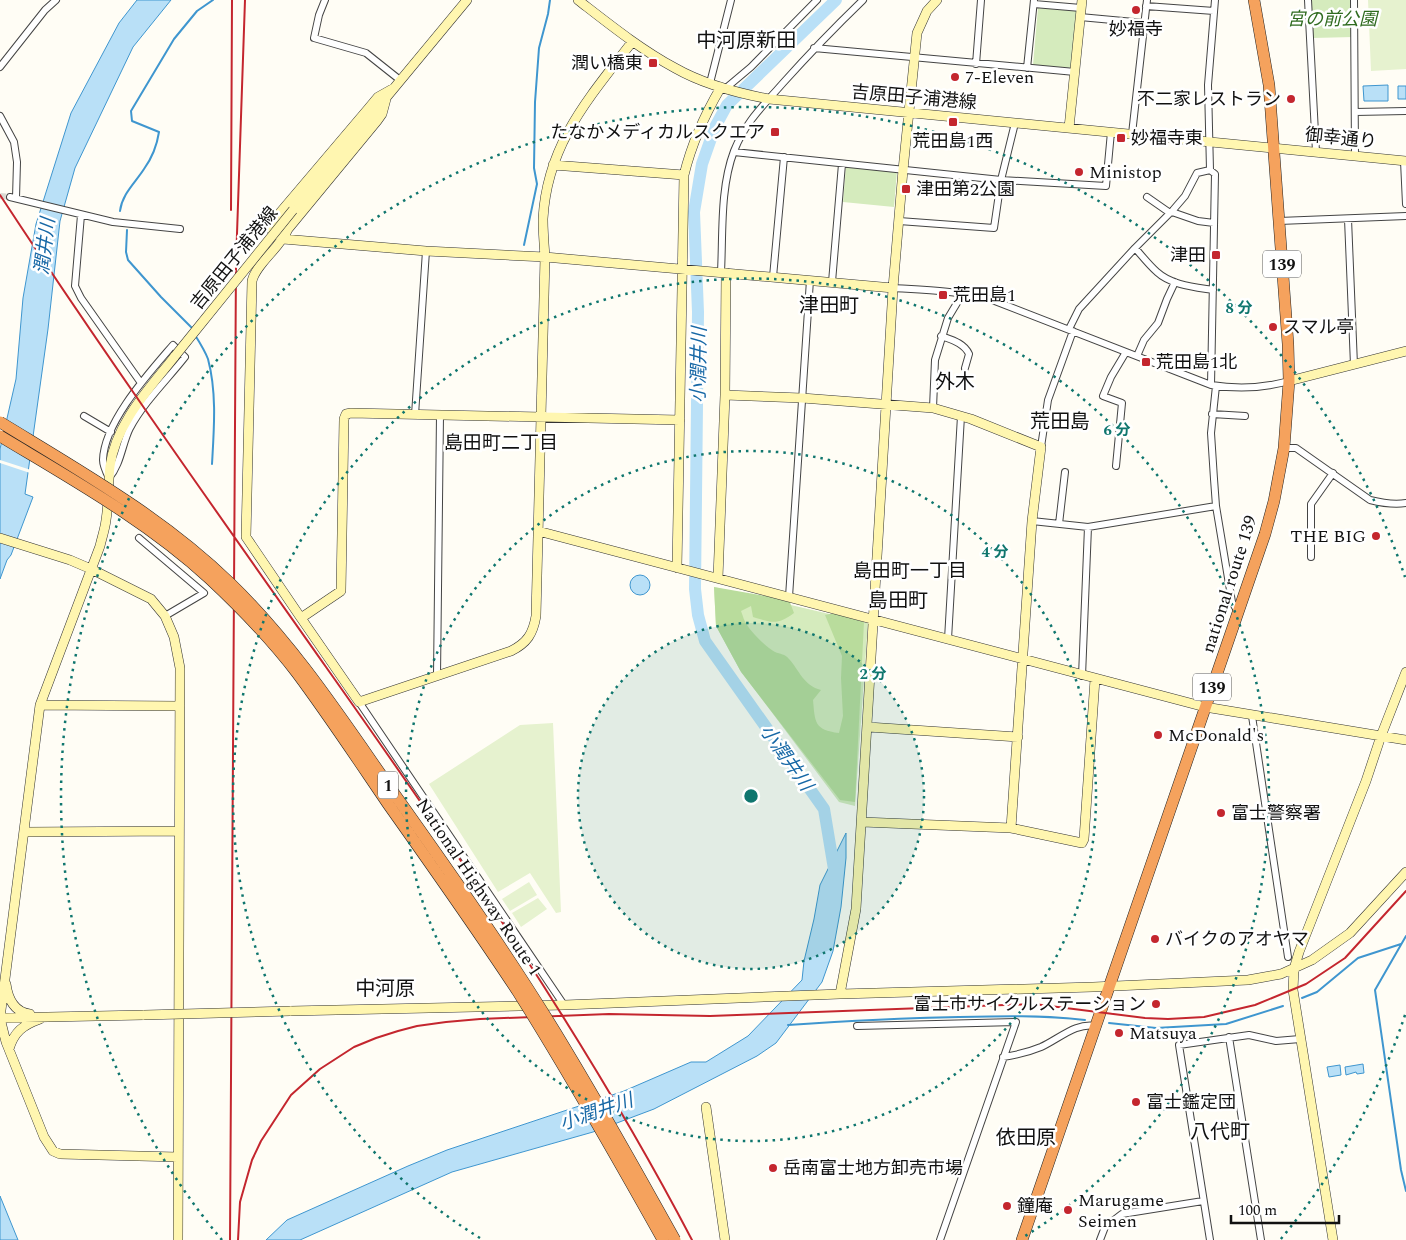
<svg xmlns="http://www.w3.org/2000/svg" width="1406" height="1240" font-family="Spectral,'Noto Sans JP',serif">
	<rect width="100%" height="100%" fill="#fffdf5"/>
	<path fill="#d5ebbd" d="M1310 0H1352L1354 37 1312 38Z
		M1038 8 1077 11 1072 68 1033 65Z
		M846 166 897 171 894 207 843 202Z
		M714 587 868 623 855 806 839 802 740 670 716 626Z"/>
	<path fill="#b9dc9c" d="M714 587 789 600 794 613C778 625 772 623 753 617L751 606 741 611C743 616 744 621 747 625 752 633 767 648 775 652 780 654 785 654 789 659 799 670 804 686 821 690L813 700C815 722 814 730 839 733L843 716 841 678 842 656 825 615 834 613 864 622 855 802 840 800 741 672 716 626Z"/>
	<path fill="#e6f2cf" d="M1368 0H1406V69L1371 71Z
		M553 723 561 912 556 913 530 873 498 892 429 784 520 725Z
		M529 882 537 895 510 911 502 899Z
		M538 898 547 909 521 927 512 913Z"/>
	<path fill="#b9e0f7" stroke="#3f96cf" d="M137 0H171L133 47 75 168 60 221 48 329 25 494 33 497 11 555 7 560 0 579V449L16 379 23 298 36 224 71 113 119 23Z
		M1388 85V101H1364L1363 86Z
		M1398 86H1406V99H1398Z
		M630 585a10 10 0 1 1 20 0a10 10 0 1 1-20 0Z
		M846 833V858L841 907 833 951 822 982 776 1043 757 1056 654 1109 593 1132 452 1172 300 1240H266L287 1220 408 1166 447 1150 624 1091 691 1062H706L748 1036 802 980 804 961 814 919 820 885Z
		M1363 1064 1364 1073 1357 1074 1356 1072 1346 1075 1345 1067Z
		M1340 1065 1341 1075 1329 1077 1327 1067Z
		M0 1196 18 1240H0Z"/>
	<path fill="#fffdf5" d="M0 460 31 470 30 473 0 463Z"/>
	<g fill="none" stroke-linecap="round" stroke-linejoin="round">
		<path stroke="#3f96cf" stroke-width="2" d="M120 211C122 194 135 183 144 169 152 158 157 145 159 132L132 121 131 111 174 39 197 11 213 0
			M127 230 126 252 128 260 161 297 192 328
			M524 245 537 184 534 168 535 102 539 48 548 14 550 0
			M195 335C200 343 205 351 208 359 217 393 214 429 212 464
			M1406 936 1375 990 1401 1170 1406 1191
			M1302 998 1317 992 1358 958 1401 944
			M1109 1023 1156 1028 1226 1024 1283 1006
			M788 1025C845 1021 902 1018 959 1017 1001 1016 1043 1015 1085 1020"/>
		<path stroke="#b9e0f7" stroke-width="12" d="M835 875 824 809 705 641 698 615 695 589 698 312 694 212 702 164 715 127 727 105 836 0"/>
		<path stroke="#dbdad3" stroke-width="6" stroke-dasharray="6 3" stroke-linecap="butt" d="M0 196 10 197"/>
		<g stroke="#444" stroke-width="8">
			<path id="street" d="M325 0 319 15 314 38 366 53 400 80
				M1308 0 1316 152
				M1354 0 1355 155
				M1034 4 1081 8
				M1146 6 1214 11
				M1080 17 1145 23
				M814 48 1075 72
				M976 64 981 0
				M0 67 45 10 56 0
				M1027 68 1034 0
				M710 83 731 0
				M726 88 751 67 817 0
				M1355 112 1406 111
				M0 116 14 142 17 162 16 198
				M1132 134 1147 0
				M734 152 1001 180 1106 186 1111 132
				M1404 161 1406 204
				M10 197 113 222 180 229
				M1147 197 1170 213
				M1172 212 1198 221 1214 223
				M81 215 75 286 81 298 141 383
				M1348 219 1354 365
				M899 221 994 228 1001 180 1015 123
				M1279 221 1406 216
				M1135 248C1142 256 1149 265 1157 272 1171 285 1194 287 1213 290
				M721 272C723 233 720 188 734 151 746 121 763 106 783 83 809 54 835 27 863 0
				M773 277 784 157
				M832 282 842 164
				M893 288C924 290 956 291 987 298L1211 385C1236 389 1264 388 1289 381
				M1069 329 1079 309 1135 248 1173 210 1185 196 1197 173 1210 170
				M941 336C952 340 964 343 969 354L965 368
				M173 345 185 357C167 380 144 402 130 428 122 444 121 464 109 478 106 472 103 466 103 460 104 422 149 373 173 345Z
				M1137 356 1144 340 1158 323 1167 299 1175 282
				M1211 385 1215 174 1210 170 1208 85 1215 0
				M1216 386 1211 433 1214 479 1216 506 1232 602 1238 612
				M933 408 935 360 948 318 963 293
				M1212 414 1245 416
				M415 415 426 251
				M84 416 111 432
				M1041 447 1048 400 1073 331
				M1284 448H1296L1370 500C1382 503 1394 505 1406 503
				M1116 466 1122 403 1103 396 1111 377 1126 352
				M1032 521 1088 527 1216 506
				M1059 524 1065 472
				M139 538 204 593 165 616
				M1311 557V504L1333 473
				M789 597 810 280
				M948 639 961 416
				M437 676 440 415
				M1082 676 1088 527
				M359 702 564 1005
				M1252 716 1288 957
				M857 1026 1016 1022 940 1240
				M1229 1037 1261 1240
				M1003 1057C1017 1055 1029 1052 1041 1047 1059 1039 1076 1022 1096 1026
				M1100 1240 1105 1227 1122 1214 1203 1201
				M1210 1240 1179 1045 1249 1035 1276 1041 1300 1039"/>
		</g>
		<g stroke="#333" stroke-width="10">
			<path id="secondary" d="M578 0C609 24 640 49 675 68 703 84 737 93 769 99L1406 161
				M394 88 378 97 368 109 273 221 270 226 272 231 283 239 426 251 545 257 893 288
				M386 99 382 114 377 121 288 229C280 248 256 264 252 281L246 537 301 618 341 591 344 419 346 414 351 413 680 420
				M1069 128 1082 0
				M553 165 684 175
				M293 210 467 0
				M175 356C149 389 116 423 110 466 108 484 109 502 106 520 105 529 102 537 100 546L40 705 0 1018 6 1042 44 1137 53 1151 60 1154 178 1157
				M1289 381 1406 351
				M725 395 802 398 933 408 971 419 1041 447 1032 521 1011 828
				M538 531 1205 707 1406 740
				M0 538 70 560 91 569 151 599 165 616 174 637 180 668 178 1240
				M677 568 684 175C692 142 704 116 721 87
				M718 578 725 395 726 273
				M301 618 359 702 511 651C527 643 533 634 536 616L545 257C544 244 543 231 543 219 547 144 589 98 632 42
				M40 705 180 706
				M868 727 1018 737
				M862 822 1011 828 1082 843 1084 839 1095 679
				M24 832 179 831
				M6 984C8 999 14 1012 30 1014
				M840 994 856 909 893 288 903 170 917 33 927 11 937 0
				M290 1011 564 1005 840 994 1093 987 1248 980 1281 974 1312 960 1350 933 1406 872
				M0 1018 144 1015
				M9 1049C14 1032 23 1025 40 1019
				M706 1107 725 1240
				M1333 1240 1293 990 1294 969 1299 952 1366 781 1381 736 1406 672"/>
		</g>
		<g stroke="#222" stroke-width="12">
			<path id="highway" d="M1022 1240 1265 534 1274 501 1284 448 1289 381 1288 344 1269 85 1254 0"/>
		</g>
		<use href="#street" stroke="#fff" stroke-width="6"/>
		<use href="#secondary" stroke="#fff6b0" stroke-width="9"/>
		<use href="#highway" stroke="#f5a25d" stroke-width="11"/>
		<path stroke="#c4262e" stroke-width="2" d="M0 195C105 355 216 511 326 667 457 852 587 1039 692 1240
			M231 210 232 0
			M230 1240 236 263 245 0
			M238 1240 240 1202 252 1160 261 1141 291 1095 320 1069 354 1047 376 1038 398 1031 417 1026 446 1022 480 1019 609 1014 710 1016 1034 1004 1145 1018 1168 1019 1204 1017 1255 1005 1306 984 1345 958 1406 891"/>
		<g stroke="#333" stroke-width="10" stroke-linecap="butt">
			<path id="secondary-bridge" d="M175 356 293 210
				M144 1015 290 1011"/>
		</g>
		<g stroke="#222" stroke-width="12" stroke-linecap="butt">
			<path id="highway-bridge" d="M0 422C80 471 162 517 230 583 294 645 342 719 393 792 452 875 512 960 565 1048 603 1111 639 1175 675 1240
				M0 436C73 480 147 521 210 579 241 608 271 639 297 673 329 716 358 760 388 804 432 866 476 928 518 992 569 1073 616 1156 663 1240"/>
		</g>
		<use href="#secondary-bridge" stroke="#fff6b0" stroke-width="9"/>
		<use href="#highway-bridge" stroke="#f5a25d" stroke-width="11"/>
	</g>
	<circle cx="751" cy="796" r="173" fill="#0f766e" fill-opacity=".12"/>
	<g fill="none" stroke="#0f766e" stroke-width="2.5" stroke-dasharray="2.5 5">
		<circle cx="751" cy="796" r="173"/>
		<circle cx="751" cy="796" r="345"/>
		<path d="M480 1238A518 518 0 1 1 1022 1238"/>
		<path d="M1405 1015A690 690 0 0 1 1280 1240M222 1240A690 690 0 1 1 1405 577"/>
	</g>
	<g fill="#c4262e" stroke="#fff" stroke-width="2">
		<circle cx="1136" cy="10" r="5"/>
		<rect x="648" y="58" width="10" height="10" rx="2.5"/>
		<circle cx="955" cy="77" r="5"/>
		<circle cx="1291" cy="99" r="5"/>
		<rect x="948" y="117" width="10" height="10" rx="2.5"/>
		<rect x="770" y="127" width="10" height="10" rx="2.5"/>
		<rect x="1116" y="133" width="10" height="10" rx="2.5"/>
		<circle cx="1079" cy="172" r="5"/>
		<rect x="901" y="184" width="10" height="10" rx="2.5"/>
		<rect x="1211" y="250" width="10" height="10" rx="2.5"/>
		<rect x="938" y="290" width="10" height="10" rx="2.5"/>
		<circle cx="1273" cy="327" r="5"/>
		<rect x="1141" y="357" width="10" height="10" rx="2.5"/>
		<circle cx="1376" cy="536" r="5"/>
		<circle cx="1158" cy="735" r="5"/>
		<circle cx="1221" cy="813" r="5"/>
		<circle cx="1155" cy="939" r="5"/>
		<circle cx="1156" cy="1004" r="5"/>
		<circle cx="1119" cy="1033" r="5"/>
		<circle cx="1136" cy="1102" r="5"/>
		<circle cx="773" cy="1168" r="5"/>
		<circle cx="1007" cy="1206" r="5"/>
		<circle cx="1068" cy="1210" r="5"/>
	</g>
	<g text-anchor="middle" stroke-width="5" stroke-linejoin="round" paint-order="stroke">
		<g fill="#fff" stroke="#585858" stroke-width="1">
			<rect x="1263" y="250.5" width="38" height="27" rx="4"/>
			<rect x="1193" y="673.5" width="38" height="27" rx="4"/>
			<rect x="378" y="771.5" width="20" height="27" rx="4"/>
		</g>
		<g font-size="16" font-weight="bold" fill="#111">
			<text x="1282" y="270">139</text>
			<text x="1212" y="693">139</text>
			<text x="388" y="791">1</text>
		</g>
		<g font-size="18" font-style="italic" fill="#2f6b1f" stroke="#fff">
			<text x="1332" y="25">宮の前公園</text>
		</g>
		<g font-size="18" fill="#111" stroke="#fff" text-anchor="start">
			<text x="1136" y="35" text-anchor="middle">妙福寺</text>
			<text x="643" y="69" text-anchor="end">潤い橋東</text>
			<text x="965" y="83">7-Eleven</text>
			<text x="1281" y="105" text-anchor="end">不二家レストラン</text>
			<text x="765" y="138" text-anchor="end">たなかメディカルスクエア</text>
			<text x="1131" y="144">妙福寺東</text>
			<text x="953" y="147" text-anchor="middle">荒田島1西</text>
			<text x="1089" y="178">Ministop</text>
			<text x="916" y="195">津田第2公園</text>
			<text x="1206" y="261" text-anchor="end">津田</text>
			<text x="953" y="301">荒田島1</text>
			<text x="1283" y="333">スマル亭</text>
			<text x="1156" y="368">荒田島1北</text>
			<text x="1366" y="542" text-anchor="end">THE BIG</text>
			<text x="1168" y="741">McDonald's</text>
			<text x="1231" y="819">富士警察署</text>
			<text x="1165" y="945">バイクのアオヤマ</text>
			<text x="1146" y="1010" text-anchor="end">富士市サイクルステーション</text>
			<text x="1129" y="1039">Matsuya</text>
			<text x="1146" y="1108">富士鑑定団</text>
			<text x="783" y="1174">岳南富士地方卸売市場</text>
			<text x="1078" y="1206">Marugame<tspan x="1078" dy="21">Seimen</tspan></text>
			<text x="1017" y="1212">鐘庵</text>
		</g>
		<g font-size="18" fill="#111" stroke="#fff">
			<text transform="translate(914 97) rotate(5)" y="6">吉原田子浦港線</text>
			<text transform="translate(1341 138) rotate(6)" y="6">御幸通り</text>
			<text transform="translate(234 258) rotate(-51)" y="6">吉原田子浦港線</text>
			<text transform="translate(1229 584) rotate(-72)" y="6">national route 139</text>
			<text transform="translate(479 887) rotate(56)" y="6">National Highway Route 1</text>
		</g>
		<g font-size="19" font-style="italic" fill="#1768a6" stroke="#fff">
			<text transform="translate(44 246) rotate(-83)" y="7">潤井川</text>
			<text transform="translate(698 365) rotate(-89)" y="7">小潤井川</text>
			<text transform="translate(787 757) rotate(55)" y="7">小潤井川</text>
			<text transform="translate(596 1111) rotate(-19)" y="7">小潤井川</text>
		</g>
		<g font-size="19" fill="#111" stroke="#fff">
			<text x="501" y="449">島田町二丁目</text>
			<text x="910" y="577">島田町一丁目</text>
		</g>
		<g font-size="20" fill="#111" stroke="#fff">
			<text x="746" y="47">中河原新田</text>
			<text x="829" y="312">津田町</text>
			<text x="955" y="388">外木</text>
			<text x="1060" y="428">荒田島</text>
			<text x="898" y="607">島田町</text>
			<text x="385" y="995">中河原</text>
			<text x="1220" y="1138">八代町</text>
			<text x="1026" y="1144">依田原</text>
		</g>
	</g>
	<circle cx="751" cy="796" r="8" fill="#0f766e" stroke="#fff" stroke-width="2.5"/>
	<g font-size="15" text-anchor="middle" font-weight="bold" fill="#0f766e" stroke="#fff" stroke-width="5" stroke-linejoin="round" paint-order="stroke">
		<text x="1239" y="313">8 分</text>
		<text x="1117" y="435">6 分</text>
		<text x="995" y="557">4 分</text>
		<text x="873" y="679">2 分</text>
	</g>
	<path d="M1231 1215v8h108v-8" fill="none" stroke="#111111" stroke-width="2.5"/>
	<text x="1238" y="1215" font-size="15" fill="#111111" stroke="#ffffff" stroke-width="4" paint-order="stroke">100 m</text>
</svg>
